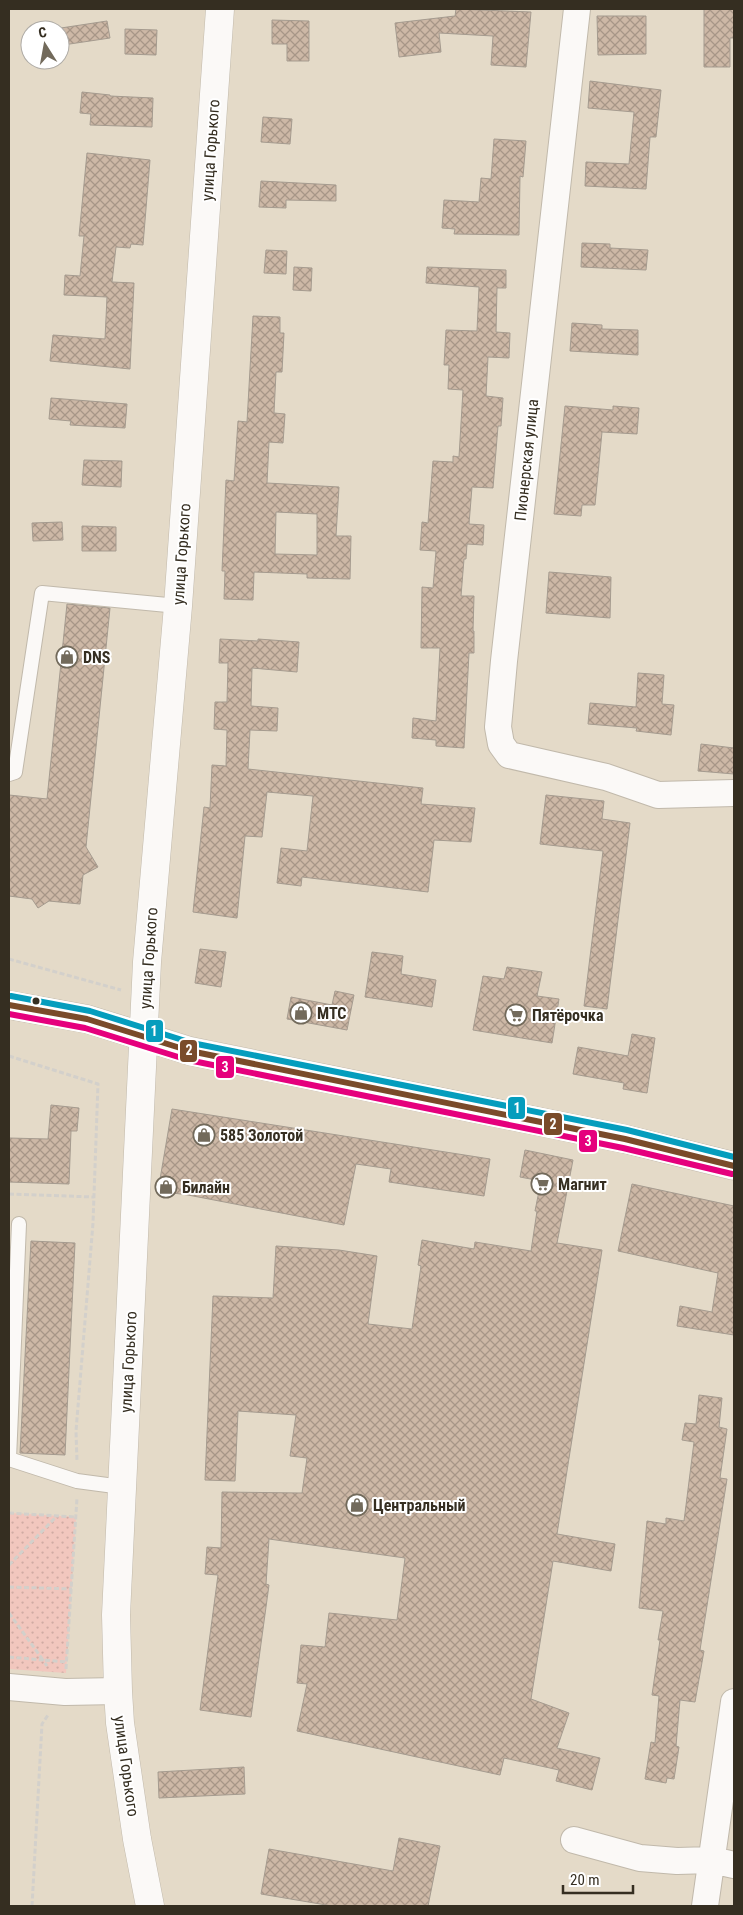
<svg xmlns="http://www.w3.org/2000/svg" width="743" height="1915" font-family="'Roboto Condensed',sans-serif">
	<defs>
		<pattern id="park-dots" width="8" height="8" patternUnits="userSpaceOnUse" patternTransform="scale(1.25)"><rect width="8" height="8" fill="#f2c7be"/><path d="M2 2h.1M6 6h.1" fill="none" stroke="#d0aba3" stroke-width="1.8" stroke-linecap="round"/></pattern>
		<pattern id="building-cross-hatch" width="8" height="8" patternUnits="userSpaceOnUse" patternTransform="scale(1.25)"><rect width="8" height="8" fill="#cdb8a6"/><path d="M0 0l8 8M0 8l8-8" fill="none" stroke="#a79687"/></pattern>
	</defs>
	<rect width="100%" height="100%" fill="#e4dac8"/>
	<path fill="url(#park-dots)" d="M9 1513 76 1517 66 1673 9 1669Z"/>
	<path fill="url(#building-cross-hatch)" stroke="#a59b8f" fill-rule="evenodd" d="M456 9 531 12 526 67 491 65 493 36 439 33 441 52 399 57 395 23 455 16Z
		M704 9H734V38H730V67H704Z
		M597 16H646V54L598 55Z
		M272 20 309 21V61H287V44H272Z
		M107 21 110 38 63 45 61 28Z
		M125 29 157 30 156 55 125 54Z
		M590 81 661 90 656 137H650L646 189 585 186 586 162 629 164 634 112 588 108Z
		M82 92 110 95V96L153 98 152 127 90 125 91 114 80 113Z
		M263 117 292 119 290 144 261 142Z
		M494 139 526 141 523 177 520 176 519 235 454 234 455 229 442 228 444 200 479 202 481 178 491 179Z
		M87 153 150 160 143 245 131 244 130 248 116 247 112 282 134 283 130 369 50 361 53 335 105 339 107 297 64 295 65 275 80 276 84 236H79Z
		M261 181 336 185V201L286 200V208L259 207Z
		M582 243 610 244V248L648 250 646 270 581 267Z
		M266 250 287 251 286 274 264 273Z
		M294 267 312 268 311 291 293 290Z
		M427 267 506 270V288H497L496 332 510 333 509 358 488 357 486 396 503 398 501 426H498L493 488 472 487 469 524 484 525 483 545 467 544 466 559H464L461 596H474L473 631H474V653H469L464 748 436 746V740L412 738 413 718 436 721 440 648H421L422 587 433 588 436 551 420 550 422 522 428 523 433 461 453 462V456L459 457 463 390 448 389 449 365H444L446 330 477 331 479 287 426 283Z
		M253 316 280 317V333H284L282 372H276L274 413 285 414 283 443 269 442 267 483 339 487 336 536H351L350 579 307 578V574L254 572 253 600 224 599 225 571H222L226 480 234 481 238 421 247 422ZM276 512 317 514V555L275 554Z
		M572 323 602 325V329L638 330V355L570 351Z
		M51 398 127 404 125 428 70 425 71 421 49 419Z
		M565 406 613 410V406L639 408 637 434 602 432 595 505H582L581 516 554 514Z
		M84 460 122 461 121 487 82 485Z
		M62 522 63 540 33 541 32 523Z
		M82 526 116 527V551H82Z
		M549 572 611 577 610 618 546 613Z
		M67 604 110 608 86 847 98 867 83 875 80 904 49 901 38 908 32 899 9 896V795L47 799Z
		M220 639 258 641V639L299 642 297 672 252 668 251 706 278 708 277 731 250 730 248 769 423 788 421 804 475 808 471 842 434 840 428 892 302 877 301 886 277 883 281 848 307 851 313 796 267 792 262 837 245 836 237 918 193 912 204 807 210 808 212 765 226 766 227 730 214 729 215 702H227L228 663H219Z
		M638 673 664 675 662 704 674 705 671 735 636 731 637 728 588 724 590 703 636 707Z
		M701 744 734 748V774L698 771Z
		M546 795 604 801 602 819 630 823 607 1009 584 1006 603 851 540 844Z
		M200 949 226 952 221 987 195 983Z
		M372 952 403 956 401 974 436 980 432 1007 365 997Z
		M507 967 542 972 537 996 559 999 552 1043 473 1030 483 976 504 979Z
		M335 991 354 995 347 1030 287 1019 291 997 332 1005Z
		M632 1034 655 1038 647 1093 623 1089 624 1083 573 1074 578 1047 628 1056Z
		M51 1105 79 1108 77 1131H71L69 1184 9 1182V1138L48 1139Z
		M172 1109 490 1159 484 1196 389 1182 391 1169 356 1164 344 1225 188 1195 158 1191Z
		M525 1150 573 1160 557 1243 602 1250 557 1534 615 1544 611 1571 553 1561 531 1699 569 1713 557 1748 600 1758 592 1790 556 1781 559 1770 504 1758 500 1775 297 1731 307 1684 297 1683 301 1645 325 1647 329 1613 397 1620 405 1558 269 1539 266 1584 269 1585 251 1717 200 1710 218 1575 205 1574 207 1547 221 1548 222 1492 302 1493 307 1458 290 1456 296 1415 238 1411 235 1481 205 1480 213 1296 273 1298 276 1246 339 1250 377 1256 368 1324 412 1329 421 1266 418 1265 422 1240 474 1249 475 1242 531 1251 537 1211H535L541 1181 520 1177Z
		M632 1184 734 1206V1335L677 1326 680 1306 712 1312 718 1273 618 1251Z
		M31 1241 75 1243 65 1455 20 1453Z
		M699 1395 722 1398 719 1427 727 1429 720 1478 727 1479 700 1650 704 1651 695 1702 680 1700 676 1746 679 1747 674 1779 667 1778 666 1783 645 1779 651 1742 655 1743 659 1696 652 1695 660 1640H658L663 1611 639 1608 647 1521 666 1524V1518L684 1521 694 1442 682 1440 685 1423 696 1424Z
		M244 1767 245 1794 159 1798 158 1772Z
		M399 1838 440 1846 428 1906H332L261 1894 269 1849 393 1871Z"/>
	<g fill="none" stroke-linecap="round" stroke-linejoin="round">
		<g stroke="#c1b9ab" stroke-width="16">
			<path id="service" d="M9 774 15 772 42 593 178 606
				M19 1224 9 1459 77 1481 122 1487"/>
		</g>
		<g stroke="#c1b9ab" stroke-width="28">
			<path id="minor" d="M577 9 504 661 498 727 501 744 509 755 606 777 658 795 734 793
				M9 1687 65 1692 118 1691
				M574 1840 640 1858 677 1861 712 1860 734 1865
				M705 1906 734 1702"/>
		</g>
		<g stroke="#c1b9ab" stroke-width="29">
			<path id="tertiary" d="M9 1005 87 1019 190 1051 625 1139 734 1166
				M150 1906 137 1839 120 1723 118 1691 116 1615 147 962 178 606 220 9"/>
		</g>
		<path stroke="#d3d0cb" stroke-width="3" stroke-dasharray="5 2.5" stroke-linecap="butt" d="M9 959 121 990
			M9 1056 98 1084 93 1223 76 1431 77 1462
			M9 1194 94 1197
			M9 1513 76 1517
			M9 1565 57 1516
			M9 1587 72 1589
			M9 1613 43 1660 67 1662
			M9 1657 43 1660 47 1666
			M66 1669 77 1498
			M32 1906 42 1724 48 1715"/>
		<use href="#service" stroke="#fbf9f7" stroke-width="14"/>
		<use href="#minor" stroke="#fbf9f7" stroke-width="26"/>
		<use href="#tertiary" stroke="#fbf9f7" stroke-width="28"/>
		<g stroke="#fff" stroke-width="10">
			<path id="bus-1" d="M9 1005 87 1019 190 1051 625 1139 734 1166"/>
		</g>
		<g stroke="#fff" stroke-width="10">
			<path id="bus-2" d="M9 1014 85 1028 188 1060 623 1148 732 1174"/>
		</g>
		<g stroke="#fff" stroke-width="10">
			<path id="bus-3" d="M11 996 90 1011 192 1043 627 1130 734 1157"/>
		</g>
		<use href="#bus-1" stroke="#7a4b2a" stroke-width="6"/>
		<use href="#bus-2" stroke="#e5007d" stroke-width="6"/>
		<use href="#bus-3" stroke="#059dbd" stroke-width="6"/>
	</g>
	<defs>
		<g id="shop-ring" transform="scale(1.125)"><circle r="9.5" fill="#fff" stroke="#726a5b" stroke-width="1.5"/><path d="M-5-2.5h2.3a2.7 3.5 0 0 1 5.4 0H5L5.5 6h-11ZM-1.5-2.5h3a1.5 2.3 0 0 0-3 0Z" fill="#726a5b"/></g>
		<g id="supermarket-ring" transform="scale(1.125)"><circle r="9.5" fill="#fff" stroke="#726a5b" stroke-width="1.5"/><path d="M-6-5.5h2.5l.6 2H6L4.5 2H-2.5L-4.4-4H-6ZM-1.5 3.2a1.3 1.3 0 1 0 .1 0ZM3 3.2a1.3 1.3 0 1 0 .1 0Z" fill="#726a5b"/></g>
	</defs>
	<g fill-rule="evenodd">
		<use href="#shop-ring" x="67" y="657"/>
		<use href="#shop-ring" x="301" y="1013"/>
		<use href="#supermarket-ring" x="516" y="1015"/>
		<use href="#shop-ring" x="204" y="1135"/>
		<use href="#supermarket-ring" x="542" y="1184"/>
		<use href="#shop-ring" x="166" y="1187"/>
		<use href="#shop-ring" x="357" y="1505"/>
	</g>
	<circle fill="#352e21" stroke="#fff" stroke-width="2" cx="36" cy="1001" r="4.5"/>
	<g text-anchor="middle" stroke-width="4" stroke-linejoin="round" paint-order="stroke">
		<g font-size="16" fill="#352e21" stroke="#fff">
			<text transform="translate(210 150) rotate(-86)" y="6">улица Горького</text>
			<text transform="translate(526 460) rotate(-84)" y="6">Пионерская улица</text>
			<text transform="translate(181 554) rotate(-86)" y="6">улица Горького</text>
			<text transform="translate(148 958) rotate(-86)" y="6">улица Горького</text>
			<text transform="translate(128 1362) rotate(-87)" y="6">улица Горького</text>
			<text transform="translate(127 1766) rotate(82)" y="6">улица Горького</text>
		</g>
		<g font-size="16" font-weight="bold" fill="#352e21" stroke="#fff" text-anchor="start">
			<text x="83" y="663">DNS</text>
			<text x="317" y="1019">МТС</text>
			<text x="532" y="1021">Пятёрочка</text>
			<text x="220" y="1141">585 Золотой</text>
			<text x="558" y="1190">Магнит</text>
			<text x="182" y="1193">Билайн</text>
			<text x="373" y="1511">Центральный</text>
		</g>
	</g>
	<g stroke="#fff" stroke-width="2">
		<rect x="145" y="1019" width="19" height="24" rx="5" fill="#059dbd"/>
		<rect x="179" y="1039" width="19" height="24" rx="5" fill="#7a4b2a"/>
		<rect x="215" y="1055" width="20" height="24" rx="5" fill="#e5007d"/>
		<rect x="507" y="1096" width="19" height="24" rx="5" fill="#059dbd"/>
		<rect x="543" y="1112" width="20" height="24" rx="5" fill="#7a4b2a"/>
		<rect x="578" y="1129" width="20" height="24" rx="5" fill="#e5007d"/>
	</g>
	<g font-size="14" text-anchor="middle" font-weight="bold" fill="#fff">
		<text x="154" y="1036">1</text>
		<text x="189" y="1055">2</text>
		<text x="225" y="1072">3</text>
		<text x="517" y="1113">1</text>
		<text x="553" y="1129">2</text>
		<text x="588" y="1146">3</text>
	</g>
	<rect width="743" height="1915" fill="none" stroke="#352e21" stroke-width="20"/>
	<g transform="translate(45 45) rotate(349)"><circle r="24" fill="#ffffff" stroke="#aeaba6"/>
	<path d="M0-4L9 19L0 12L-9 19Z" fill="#726a5b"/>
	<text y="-8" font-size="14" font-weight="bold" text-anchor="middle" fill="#352e21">С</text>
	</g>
	<path d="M563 1885v8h70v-8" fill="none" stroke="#352e21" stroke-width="2.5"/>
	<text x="570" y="1885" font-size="15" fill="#352e21" stroke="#ffffff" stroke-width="4" paint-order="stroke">20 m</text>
</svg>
